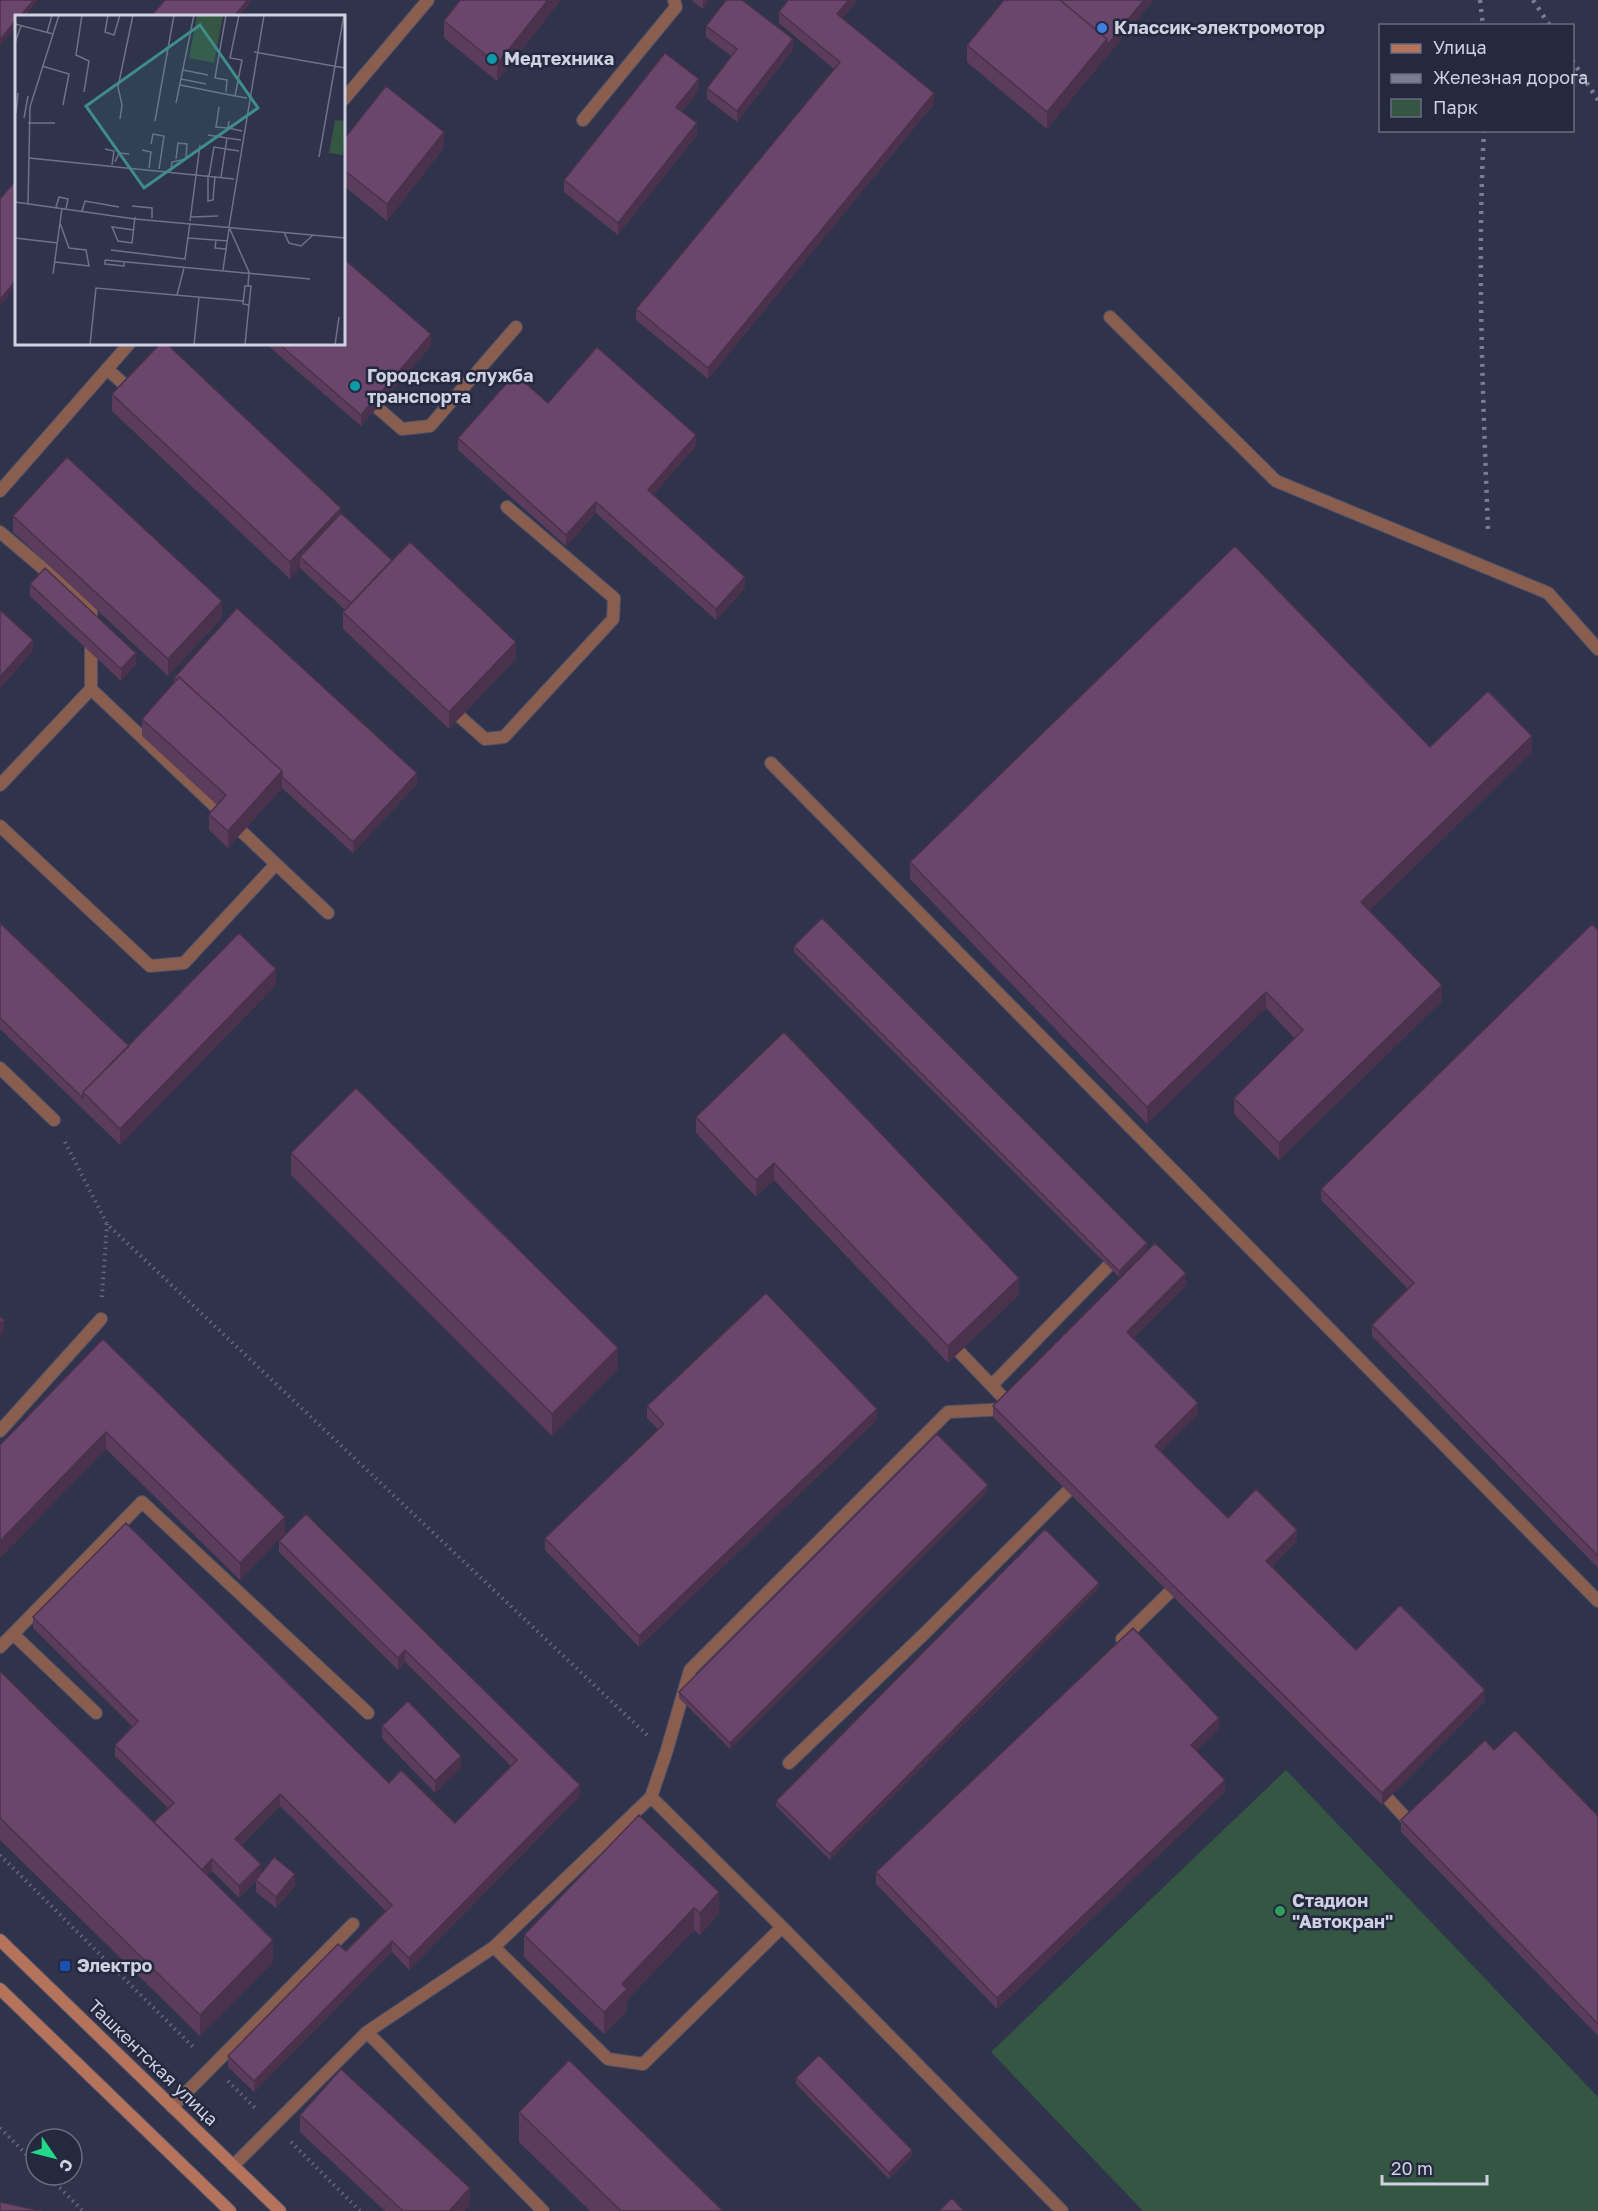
<svg xmlns="http://www.w3.org/2000/svg" width="1598" height="2211" font-family="'Golos Text',sans-serif">
	<rect width="100%" height="100%" fill="#2f334b"/>
	<path fill="#345643" d="M1286 1770 1598 2097V2211H1143L991 2052Z"/>
	<g fill="none" stroke-linecap="round" stroke-linejoin="round">
		<g stroke="#4c4f66" stroke-width="14">
			<path id="lane" d="M583 120 676 7 674 0
				M1110 317 1276 481 1548 593 1598 649
				M107 369 135 394
				M365 397 402 429 430 426 516 327
				M0 532 91 609V689L0 785
				M449 707 485 739 504 737 613 619 614 598 507 507
				M771 763 1598 1601
				M0 826 150 966 184 963 276 864 91 689
				M276 864 328 913
				M0 1068 54 1120
				M948 1340 1013 1408
				M992 1385 1119 1255
				M0 1431 101 1319
				M13 1634 142 1502 368 1713
				M1122 1639 1180 1582
				M0 1647 13 1634 96 1713
				M789 1763 924 1634 1078 1481
				M1378 1788 1415 1828
				M651 1797 782 1927
				M494 1947 608 2059 643 2064 782 1927 1062 2211
				M367 2032 494 1947 651 1797 666 1753 690 1670 948 1412 1009 1409
				M172 2107 353 1924
				M233 2166 367 2032 543 2211"/>
		</g>
		<g stroke="#4c4f66" stroke-width="14">
			<path id="street" d="M344 99 428 0
				M0 491 129 344"/>
		</g>
		<g stroke="#4c4f66" stroke-width="14">
			<path id="secondary" d="M0 1940 280 2211
				M0 1989 230 2211"/>
		</g>
		<path stroke="#65697e" stroke-width="4" stroke-dasharray="1.5 4.5" stroke-linecap="butt" d="M65 1142 107 1224 647 1735
			M102 1297 107 1224
			M0 1855 195 2049
			M228 2081 257 2110
			M0 2128 36 2164
			M291 2142 360 2211
			M47 2175 83 2211"/>
		<use href="#lane" stroke="#895e4f" stroke-width="12"/>
		<use href="#street" stroke="#895e4f" stroke-width="12"/>
		<use href="#secondary" stroke="#b6735c" stroke-width="12"/>
		<path stroke="#7a7d91" stroke-width="4.5" stroke-dasharray="3 6" stroke-linecap="butt" d="M1480 0 1483 26
			M1533 0 1550 26
			M1572 60 1598 100
			M1484 130C1477 264 1483 396 1488 530"/>
	</g>
	<path fill="#5b3c5d" d="M561 0 497 81 444 38V21Z
		M691 0H709L703 9Z
		M779 12 843 18 934 104 708 379 636 320V309L834 69 779 23Z
		M706 26 793 50 737 122 707 99V88L731 56 706 37Z
		M967 45 1107 56 1047 129 967 62Z
		M699 90 682 112 697 135 618 235 564 192V180Z
		M344 139 444 148 387 221 344 186Z
		M266 344H344L431 346 361 426Z
		M112 394 341 513 392 560 516 659 449 729 343 629V612L345 610 300 568 290 579 112 411Z
		M548 403 696 446 653 495 745 588 716 620 596 513 566 546 458 450V438Z
		M13 516 222 618 168 676 13 532Z
		M30 584 136 664 121 681 30 596Z
		M174 678 417 784 353 853 282 788 228 848 209 830V814L217 805 142 736V719L174 683Z
		M1430 747 1532 752 1369 911 1442 1001 1279 1160 1234 1114V1098L1295 1039 1266 1008 1147 1124 910 879V862Z
		M0 923 129 1046 276 985 120 1145 0 1029Z
		M1598 930V1568L1372 1336V1325L1408 1289 1321 1200V1189Z
		M794 946 1147 1249 1119 1277 794 952Z
		M696 1117 1019 1295 948 1363 774 1180 756 1197 696 1133Z
		M291 1153 618 1369 552 1436 291 1175Z
		M1186 1285 1133 1338 1198 1414 1161 1451 1228 1518 1297 1541 1272 1566 1356 1650 1485 1701 1382 1805 993 1417V1406Z
		M103 1339 285 1533 240 1580 106 1449 0 1558V1445Z
		M647 1406 877 1420 639 1647 545 1550V1538L659 1430 647 1418Z
		M988 1491 730 1749 679 1698V1692Z
		M279 1541 580 1796 409 1970 392 1952 254 2092 228 2067V2056L346 1951 386 1911 280 1806 241 1845 261 1874 295 1886 276 1908 256 1892V1881L239 1898 212 1871 207 1875 273 1962 200 2036 0 1840V1671L154 1822 168 1808 115 1756V1745L133 1727 33 1628V1617L389 1783 455 1823 511 1766 405 1662 398 1670 279 1552Z
		M1099 1588 830 1860 776 1806V1801Z
		M382 1726 461 1768 435 1793 382 1738Z
		M1219 1729 1196 1751 1225 1792 997 2009 876 1884V1872Z
		M1494 1750 1598 1816V2036L1401 1832V1820Z
		M639 1815 719 1914 700 1935 694 1930 627 2000V2011L604 2034 524 1957V1935Z
		M796 2078 912 2156 889 2179 796 2084Z
		M519 2112 723 2211H590L519 2142Z
		M300 2115 470 2205 464 2211H385L300 2132Z"/>
	<path fill="#4a314c" d="M34 0H38L25 16H20Z
		M248 0H250V4L239 16H234Z
		M548 0H561L497 81V64Z
		M703 0H709L703 9Z
		M849 0H858L837 25V14Z
		M1144 0H1154L1047 129V112L1107 39Z
		M16 20V26L0 46V40Z
		M793 39V50L737 122V111Z
		M699 79V90L676 119V107Z
		M934 93V104L708 379V368Z
		M697 123V135L618 235V223Z
		M444 132V148L387 221V204Z
		M16 280V286L0 306V300Z
		M431 334V346L361 426V415Z
		M696 435V446L648 501V490Z
		M596 502V513L566 546V535Z
		M341 508V525L300 557V568L290 579V562Z
		M745 577V588L716 620V609Z
		M222 601V618L168 676V659Z
		M33 640V651L0 689V677Z
		M516 642V659L449 729V712Z
		M136 653V664L121 681V669Z
		M1532 736V752L1361 919V902Z
		M282 771V788L228 848V831Z
		M417 773V784L353 853V842Z
		M276 969V985L120 1145V1129Z
		M1442 985V1001L1279 1160V1143Z
		M1266 992V1008L1147 1124V1107Z
		M774 1163V1180L756 1197V1180Z
		M1147 1243V1249L1119 1277V1271Z
		M1186 1273V1285L1127 1343V1332Z
		M1019 1278V1295L948 1363V1346Z
		M4 1320V1331L0 1336V1324Z
		M618 1348V1369L552 1436V1414Z
		M1198 1403V1414L1155 1457V1446Z
		M877 1409V1420L639 1647V1636Z
		M106 1432V1449L0 1558V1541Z
		M988 1485V1491L730 1749V1743Z
		M285 1517V1533L240 1580V1563Z
		M1297 1530V1541L1266 1572V1561Z
		M1099 1583V1588L830 1860V1854Z
		M405 1650V1662L398 1670V1658Z
		M1485 1690V1701L1382 1805V1793Z
		M1219 1718V1729L1191 1756V1745Z
		M461 1756V1768L435 1793V1781Z
		M1225 1780V1792L997 2009V1998Z
		M580 1785V1796L409 1970V1958Z
		M280 1794V1806L235 1850V1839Z
		M212 1859V1871L196 1886V1875Z
		M261 1864V1875L239 1898V1886Z
		M295 1874V1886L276 1908V1897Z
		M719 1892V1914L700 1935V1913Z
		M694 1908V1930L627 2000V2011L604 2034V2012L622 1984Z
		M273 1940V1962L200 2036V2015Z
		M392 1941V1952L254 2092V2081Z
		M912 2150V2156L889 2179V2173Z
		M470 2188V2205L464 2211H449Z"/>
	<path fill="#6a466c" stroke="#4a314c" stroke-width="1.5" d="M0 0H34L20 16H16V20L0 40Z
		M165 0H248L234 16H151Z
		M460 0H548L497 64 444 21Z
		M726 0H742L793 39 737 111 707 88 737 49 706 26Z
		M788 0H849L837 14 934 93 708 368 636 309 840 62 779 12Z
		M1004 0H1060L1107 39 1047 112 967 45Z
		M1060 0H1144L1107 45V39Z
		M665 53 699 79 676 107 697 123 618 223 564 180Z
		M386 86 444 132 387 204 344 170V139Z
		M16 180V280L0 300V199Z
		M344 259 431 334 361 415 279 344H344Z
		M160 344H167L341 508 290 562 112 394Z
		M597 347 696 435 648 490 745 577 716 609 596 502 566 535 458 438 515 374 548 403Z
		M67 457 222 601 168 659 13 516Z
		M341 513 392 560 351 603 300 557Z
		M410 542 516 642 449 712 343 612Z
		M1235 546 1430 747 1488 691 1532 736 1361 902 1442 985 1279 1143 1234 1098 1303 1030 1266 992 1147 1107 910 862Z
		M45 568 136 653 121 669 30 584Z
		M237 608 417 773 353 842 282 777V771L179 677 177 680 174 678Z
		M0 610 33 640 0 677Z
		M179 677 282 771 228 831 209 814 226 795 142 719Z
		M822 918 1147 1243 1119 1271 794 946Z
		M0 923 129 1046 83 1092V1098L0 1018Z
		M1592 924 1598 930V1556L1372 1325 1414 1283 1321 1189Z
		M239 933 276 969 120 1129 83 1092Z
		M784 1032 1019 1278 948 1346 774 1163 756 1180 696 1117Z
		M356 1088 618 1348 552 1414 291 1153Z
		M1155 1243 1186 1273 1127 1332 1198 1403 1155 1446 1228 1518 1256 1489 1297 1530 1266 1561 1356 1650 1400 1605 1485 1690 1382 1793 993 1406Z
		M766 1293 877 1409 639 1636 545 1538 664 1424 647 1406Z
		M0 1316 4 1320 0 1324Z
		M103 1339 285 1517 240 1563 106 1432 0 1541V1445Z
		M937 1434 988 1485 730 1743 679 1692Z
		M306 1514 580 1785 409 1958 392 1941 254 2081 228 2056 338 1944 346 1951 392 1905 280 1794 235 1839 261 1864 239 1886 212 1859 202 1870 154 1822 174 1803 115 1745 138 1721 33 1617 126 1523 389 1783 401 1770 455 1823 517 1760 405 1650 398 1658 279 1541Z
		M1045 1529 1099 1583 830 1854 776 1801Z
		M1133 1628 1219 1718 1191 1745 1225 1780 997 1998 876 1872Z
		M0 1671 273 1940 200 2015 0 1818Z
		M408 1701 461 1756 435 1781 382 1726Z
		M1515 1730 1598 1816V2024L1401 1820 1485 1740 1494 1750Z
		M639 1815 719 1892 700 1913 694 1908 622 1984 627 1989 604 2012 524 1935Z
		M274 1857 295 1874 276 1897 256 1880Z
		M819 2055 912 2150 889 2173 796 2078Z
		M569 2060 723 2211H621L519 2112Z
		M341 2069 470 2188 449 2211H403L300 2115Z
		M952 2198 964 2211H939Z
		M0 2202 41 2211H0Z"/>
	<circle fill="#3f7fe0" stroke="#252940" stroke-width="2" cx="1102" cy="28" r="6"/>
	<g fill="#0f9aa8" stroke="#252940" stroke-width="2">
		<circle cx="492" cy="59" r="6"/>
		<circle cx="355" cy="386" r="6"/>
	</g>
	<circle fill="#2e9e5b" stroke="#252940" stroke-width="2" cx="1280" cy="1911" r="6"/>
	<rect fill="#1a4fb4" stroke="#252940" stroke-width="2" x="59" y="1960" width="12" height="12" rx="3"/>
	<g text-anchor="middle" stroke-width="5" stroke-linejoin="round" paint-order="stroke">
		<g font-size="18" font-weight="bold" fill="#ced1e0" stroke="#252940" text-anchor="start">
			<text x="1114" y="34">Классик-электромотор</text>
			<text x="504" y="65">Медтехника</text>
			<text x="367" y="382">Городская служба<tspan x="367" dy="21">транспорта</tspan></text>
			<text x="1292" y="1907">Стадион<tspan x="1292" dy="21">"Автокран"</tspan></text>
			<text x="77" y="1972">Электро</text>
		</g>
		<g font-size="18" fill="#ced1e0" stroke="#252940">
			<text transform="translate(153 2063) rotate(44)" y="6">Ташкентская улица</text>
		</g>
	</g>
	<g transform="translate(15 15)">
		<rect width="330" height="330" fill="#2f334b"/>
		<path d="M182 0H208L199 48 174 43ZM320 105 330 106 328 140 314 138Z" fill="#345643"/>
		<path fill="none" stroke="#6f7287" stroke-width="1.5" d="M67 0 61 40 74 46 69 77M93 0 90 17 99 20 105 0M224 0 215 43 227 45 220 81 232 83M0 9 38 19M32 18 37 0M0 28 6 11M239 37 330 53M27 51 54 59 48 90M168 55 193 60M166 64 191 69M165 70 220 81M211 77 212 65 200 63 211 0M161 88 179 0M204 92 201 112 213 113M1 98 3 78M9 103 13 81M105 104 107 90 103 72 118 0M140 106 159 0M214 106 213 113 227 116M13 108H40M193 120 212 123M136 129 138 119 149 121 144 154M90 134 99 136 97 150M127 135 136 137 134 153M304 142 329 0M14 143 219 164M100 147 104 138 114 139M156 156 157 147 171 144 172 129 163 128 161 144M193 160V186L198 185 200 161M194 161 199 132 224 136M206 162 212 123 226 125M0 187 120 204 330 223M13 189 15 92 44 0M117 191 137 193V203M41 192 44 182 53 184 51 194M67 196 70 186 104 192M176 202 203 201M175 206 185 130M214 212 234 257 233 271M214 212 249 0M119 215 97 212 103 226 117 228 120 202M269 217 274 228 286 231 298 220M0 223 43 228M173 223 213 226M201 225 200 233 211 234M96 235 170 244 175 208M90 245 295 264M90 245V249L109 251V246M40 247 74 251 71 235 54 233 45 208M208 255 214 214M38 259 47 193M162 280 169 253M75 330 81 273 228 286M179 330 184 282M230 330 234 290 236 271H230L228 289 234 290M320 330 324 302"/>
		<path fill="#3f8d8a" fill-opacity="0.15" stroke="#3f8d8a" stroke-width="3" d="M185 10 243 93 129 173 71 91Z"/>
		<rect width="330" height="330" fill="none" stroke="#ced1e0" stroke-width="3"/>
	</g>
	<rect x="1379" y="24" width="195" height="108" fill="#252940" stroke="#696c80" stroke-width="1.5"/>
	<rect x="1391" y="44" width="30" height="9" fill="#b6735c" stroke="#696c80" stroke-width="1.5"/>
	<text x="1433" y="54" font-size="18" fill="#ced1e0">Улица</text>
	<rect x="1391" y="74" width="30" height="9" fill="#7a7d91" stroke="#696c80" stroke-width="1.5"/>
	<text x="1433" y="84" font-size="18" fill="#ced1e0">Железная дорога</text>
	<rect x="1391" y="99" width="30" height="18" fill="#345643" stroke="#696c80" stroke-width="1.5"/>
	<text x="1433" y="114" font-size="18" fill="#ced1e0">Парк</text>
	<g transform="translate(54 2157) rotate(125)"><circle r="28" fill="#252940" stroke="#696c80" stroke-width="1.5"/>
	<path d="M0-4.5L10 22L0 15L-10 22Z" fill="#23d886"/>
	<text y="-9" font-size="16" font-weight="bold" text-anchor="middle" fill="#ced1e0">С</text>
	</g>
	<path d="M1382 2175v9h105v-9" fill="none" stroke="#ced1e0" stroke-width="3"/>
	<text x="1391" y="2175" font-size="18" fill="#ced1e0" stroke="#252940" stroke-width="4.5" paint-order="stroke">20 m</text>
</svg>
